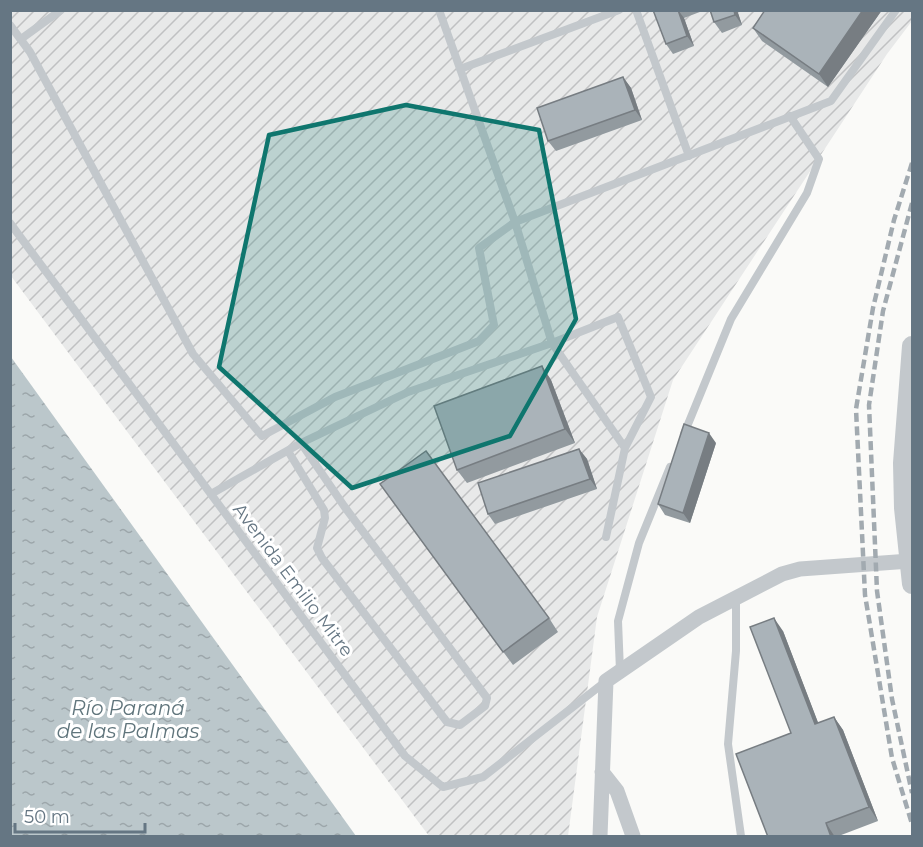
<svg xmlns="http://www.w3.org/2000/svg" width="923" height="847" font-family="Montserrat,sans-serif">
	<defs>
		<pattern id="industrial-furrows" width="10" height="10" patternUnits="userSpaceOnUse" patternTransform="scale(1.5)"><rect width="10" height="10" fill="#e8e9e9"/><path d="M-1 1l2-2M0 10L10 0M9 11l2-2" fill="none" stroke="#c0c1c2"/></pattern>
		<pattern id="water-ripples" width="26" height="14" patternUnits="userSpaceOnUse" patternTransform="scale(1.5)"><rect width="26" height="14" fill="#bbc7cb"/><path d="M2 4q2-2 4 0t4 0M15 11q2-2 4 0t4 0" fill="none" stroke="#9ca6aa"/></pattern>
	</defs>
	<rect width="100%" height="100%" fill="#fafaf8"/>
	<path fill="url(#industrial-furrows)" d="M11 11H912V21L887 54 673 380 597 617 568 836H429L11 276Z"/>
	<path fill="url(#water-ripples)" d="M11 357 356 836H11Z"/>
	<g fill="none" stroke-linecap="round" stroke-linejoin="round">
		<path stroke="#c3c8cc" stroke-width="8" d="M636 10 689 156
			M10 25 30 52 193 354 262 436 335 397 479 341 494 325 479 248 515 222 831 101 896 10
			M21 39 61 10
			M460 69 619 10
			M10 223 405 756 443 787 483 777 605 682
			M684 434 731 319 807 193 819 159 790 116
			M288 451 324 510 325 518 317 548 322 558 447 722 460 725 485 706 487 698 344 506 301 443
			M211 494 301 443 408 392 552 343 515 222 439 10
			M606 537 625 448 651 397 618 317 552 343 625 448
			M736 596V651L728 744 741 836
			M620 671 618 621 639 543 670 467"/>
		<path stroke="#c3c8cc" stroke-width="15" d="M602 772 617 791 633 836
			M600 836 606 681 699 617 782 574 800 569 910 561"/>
		<path stroke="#c3c8cc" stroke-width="20" d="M912 346 903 463 904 508 912 584"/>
		<path stroke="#a2aab0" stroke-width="4.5" stroke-dasharray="9 4.5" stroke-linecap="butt" d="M912 163 894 220 873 308 856 409 865 595 892 758 912 824
			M912 203 883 311 869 405 877 591 892 699 912 793"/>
	</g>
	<path fill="#929a9f" d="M653 10H705L684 18 694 46 673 54 666 44Z
		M737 10 742 25 722 33 714 22Z
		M882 10 828 87 762 41 753 28Z
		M623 77 631 88 642 120 556 151 548 141Z
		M542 366 551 380 575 443 467 483 457 470Z
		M716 443 690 523 665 515 658 504Z
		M579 449 587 459 597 489 495 524 488 514Z
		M390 498 549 618 558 632 513 665Z
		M783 631 818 723 834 717 843 730 878 821 836 837H768L791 733Z"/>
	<path fill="#777d82" d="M678 10 684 18 694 46 687 36Z
		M734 10H737L742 25 735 15Z
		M863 10H882L828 87 819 74Z
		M623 77 631 88 642 120 635 110Z
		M542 366 551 380 575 443 565 429Z
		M709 433 716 443 690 523 683 513Z
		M579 449 587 459 597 489 590 479Z
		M774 618 783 631 824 738 815 724Z
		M834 717 843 730 878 821 869 807Z
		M826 823 835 837H831Z"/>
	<path fill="#aab3b9" stroke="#777d82" stroke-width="1.5" d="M653 10H678L687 36 666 44Z
		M710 10H734L735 15 714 22Z
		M765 10H863L819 74 753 28Z
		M623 77 635 110 548 141 537 108Z
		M542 366 565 429 457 470 434 406Z
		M684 424 709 433 683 513 658 504Z
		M579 449 590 479 488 514 478 483Z
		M426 451 549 618 503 652 380 484Z
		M774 618 815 724 834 717 869 807 826 823 831 837H768L736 754 791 733 750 627Z"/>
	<path fill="#0f766e" fill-opacity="0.2" stroke="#0f766e" stroke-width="4.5" stroke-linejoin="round" d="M406 105 539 130 576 319 510 436 352 488 219 367 269 135Z"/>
	<g text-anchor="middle" stroke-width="6" stroke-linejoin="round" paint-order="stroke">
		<g font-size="18" fill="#657683" stroke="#fff">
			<text transform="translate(293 580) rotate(53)" y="6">Avenida Emilio Mitre</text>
		</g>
		<g font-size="20" font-style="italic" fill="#60757c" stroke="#fff">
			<text x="128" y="715">Río Paraná<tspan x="128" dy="23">de las Palmas</tspan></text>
		</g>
	</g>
	<rect width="923" height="847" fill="none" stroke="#657683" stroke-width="24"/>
	<path d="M15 823v9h130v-9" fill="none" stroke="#657683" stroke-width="3"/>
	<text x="24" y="823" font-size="18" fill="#657683" stroke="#ffffff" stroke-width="4.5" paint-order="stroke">50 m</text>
</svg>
